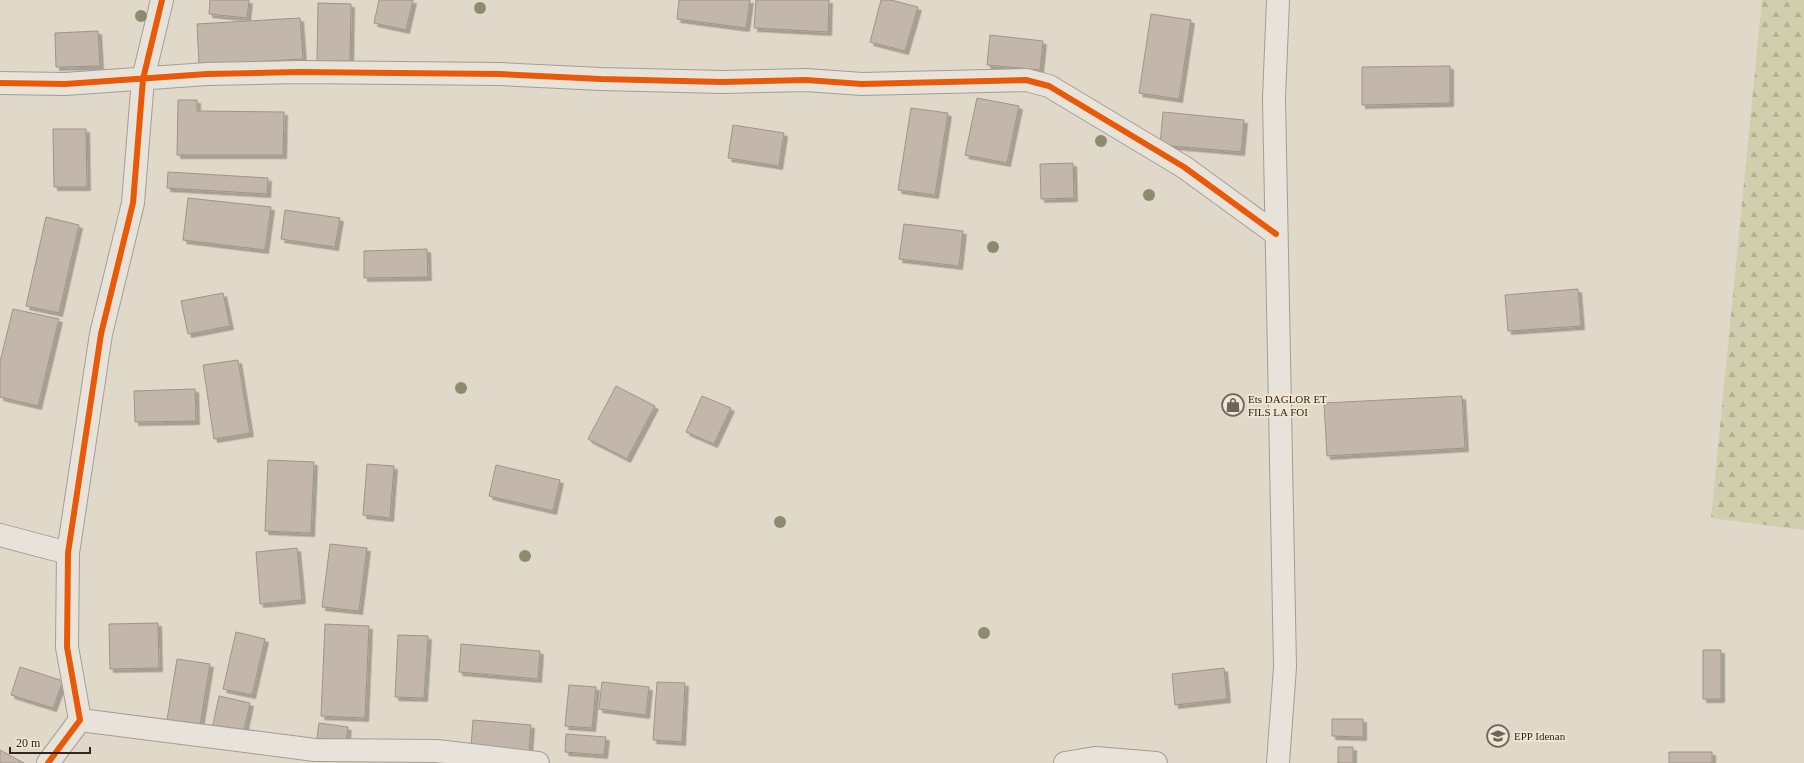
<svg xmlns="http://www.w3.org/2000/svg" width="1804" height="763" font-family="Georgia,serif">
	<defs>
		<pattern id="forest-firs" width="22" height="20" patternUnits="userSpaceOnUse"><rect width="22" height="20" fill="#d0ceac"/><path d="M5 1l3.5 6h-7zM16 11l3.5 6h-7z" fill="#b3b194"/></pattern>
		<filter id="shadow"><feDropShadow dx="3.5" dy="3.5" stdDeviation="0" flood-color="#0004"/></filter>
	</defs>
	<rect width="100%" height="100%" fill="#e0d8c9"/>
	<path fill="url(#forest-firs)" d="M1762 0H1804V530L1711 518Z"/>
	<path fill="#c3b6aa" stroke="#9f9489" filter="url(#shadow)" d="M210 0H249L247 18 209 14Z
		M379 0H413L406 30 374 23Z
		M679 0H750L746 28 677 19Z
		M756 0H829L828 32 754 28Z
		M881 0H891L918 7 905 51 870 42Z
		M318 3 351 4 350 61H317Z
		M1151 14 1191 20 1179 99 1139 93Z
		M300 18 303 59 199 65 197 24Z
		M98 31 100 66 56 67 55 33Z
		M990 35 1043 41 1040 70 987 65Z
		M1450 66V103L1362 105V67Z
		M977 98 1019 106 1007 163 965 155Z
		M178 100H197V111L284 112 283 155H177Z
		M911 108 948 113 935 195 898 190Z
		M1163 112 1244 120 1241 152 1160 145Z
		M733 125 784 133 779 166 728 158Z
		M53 129H86L87 187H54Z
		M1073 163 1074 198 1041 199 1040 164Z
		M168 172 268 178 267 194 167 188Z
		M188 198 271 207 265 250 183 240Z
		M285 210 340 218 335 247 281 239Z
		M46 217 79 225 59 313 26 306Z
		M904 224 963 231 959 266 899 259Z
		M427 249 428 277 364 278V251Z
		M1578 289 1581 326 1508 331 1505 295Z
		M223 293 230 326 188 334 181 301Z
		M13 309 59 319 38 406 0 397V362Z
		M238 360 250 433 214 439 203 365Z
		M616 386 655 406 627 459 588 439Z
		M195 389 196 421 135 422 134 391Z
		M702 396 731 408 714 444 686 432Z
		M1462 396 1465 448 1327 456 1324 403Z
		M268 460 314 462 311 533 265 531Z
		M367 464 394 466 390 518 363 515Z
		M496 465 560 480 553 511 489 496Z
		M330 544 367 548 359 611 322 607Z
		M297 548 302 600 260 604 256 552Z
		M158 623 159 668 110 669 109 624Z
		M325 624 369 626 365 718 321 716Z
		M236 632 265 639 252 695 223 689Z
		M398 635 428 636 424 698 395 697Z
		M461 644 540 651 538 679 459 672Z
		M1703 650H1721V699H1703Z
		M177 659 210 664 200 725 167 720Z
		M20 667 63 681 53 708 11 695Z
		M1224 668 1227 699 1175 705 1172 674Z
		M602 682 649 687 646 715 599 709Z
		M657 682 685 683 682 742 653 740Z
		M569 685 596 687 592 728 565 726Z
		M219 696 250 703 243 735 212 729Z
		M1332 719H1363V737L1332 736Z
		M473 720 531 725 529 751 471 747Z
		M319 723 348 727 346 741 317 738Z
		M566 734 606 737 604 755 565 752Z
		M1338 747H1353V763H1338Z
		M0 750 24 763H0Z
		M1669 752H1712V763H1669Z"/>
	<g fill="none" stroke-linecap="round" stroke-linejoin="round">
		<g stroke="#a49d93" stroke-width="24">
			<path id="minor" d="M1278 0 1274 98 1285 667 1278 763
				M0 83 65 84 207 74 299 72 500 74 601 79 722 82 806 80 862 84 1026 80 1049 86 1184 167 1276 234
				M0 535 68 553
				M80 720 315 750 437 751 538 763
				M48 763 80 720 67 647 68 553 101 334 133 203 143 79 162 0
				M1065 763 1095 758 1156 763"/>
		</g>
		<use href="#minor" stroke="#e8e3da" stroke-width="22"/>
		<g stroke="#f1e6cf" stroke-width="8">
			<path id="cycleway" d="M0 83 65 84 207 74 299 72 500 74 601 79 722 82 806 80 862 84 1026 80 1049 86 1184 167 1276 234
				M48 763 80 720 67 647 68 553 101 334 133 203 143 79 162 0"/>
		</g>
		<use href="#cycleway" stroke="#e8590c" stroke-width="6"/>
	</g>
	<g fill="#8a8b6f">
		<circle cx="480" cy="8" r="6"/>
		<circle cx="141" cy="16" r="6"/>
		<circle cx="1101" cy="141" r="6"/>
		<circle cx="1149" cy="195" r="6"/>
		<circle cx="993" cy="247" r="6"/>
		<circle cx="461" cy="388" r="6"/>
		<circle cx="780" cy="522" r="6"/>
		<circle cx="525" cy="556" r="6"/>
		<circle cx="984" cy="633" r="6"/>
	</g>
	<defs>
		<g id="shop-ring" transform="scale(1.15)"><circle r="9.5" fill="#f1e6cf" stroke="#6e6459" stroke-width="1.5"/><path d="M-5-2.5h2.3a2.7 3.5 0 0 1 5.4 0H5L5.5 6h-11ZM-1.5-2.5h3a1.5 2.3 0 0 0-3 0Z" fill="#6e6459"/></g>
		<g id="school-ring" transform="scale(1.15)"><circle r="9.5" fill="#f1e6cf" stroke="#6e6459" stroke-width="1.5"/><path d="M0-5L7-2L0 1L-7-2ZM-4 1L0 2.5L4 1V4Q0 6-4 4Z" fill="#6e6459"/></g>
	</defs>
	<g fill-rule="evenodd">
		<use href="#shop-ring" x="1233" y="405"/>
		<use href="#school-ring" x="1498" y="736"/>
	</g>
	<g text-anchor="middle" stroke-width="3.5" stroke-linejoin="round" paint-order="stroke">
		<g font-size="11" fill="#31261d" stroke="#f1e6cf" text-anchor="start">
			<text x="1248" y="403">Ets DAGLOR ET<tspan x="1248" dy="13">FILS LA FOI</tspan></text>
			<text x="1514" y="740">EPP Idenan</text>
		</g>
	</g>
	<path d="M10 747v6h80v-6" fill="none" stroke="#31261d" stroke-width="2"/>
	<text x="16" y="747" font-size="12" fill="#31261d" stroke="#f1e6cf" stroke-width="3" paint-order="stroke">20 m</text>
</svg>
